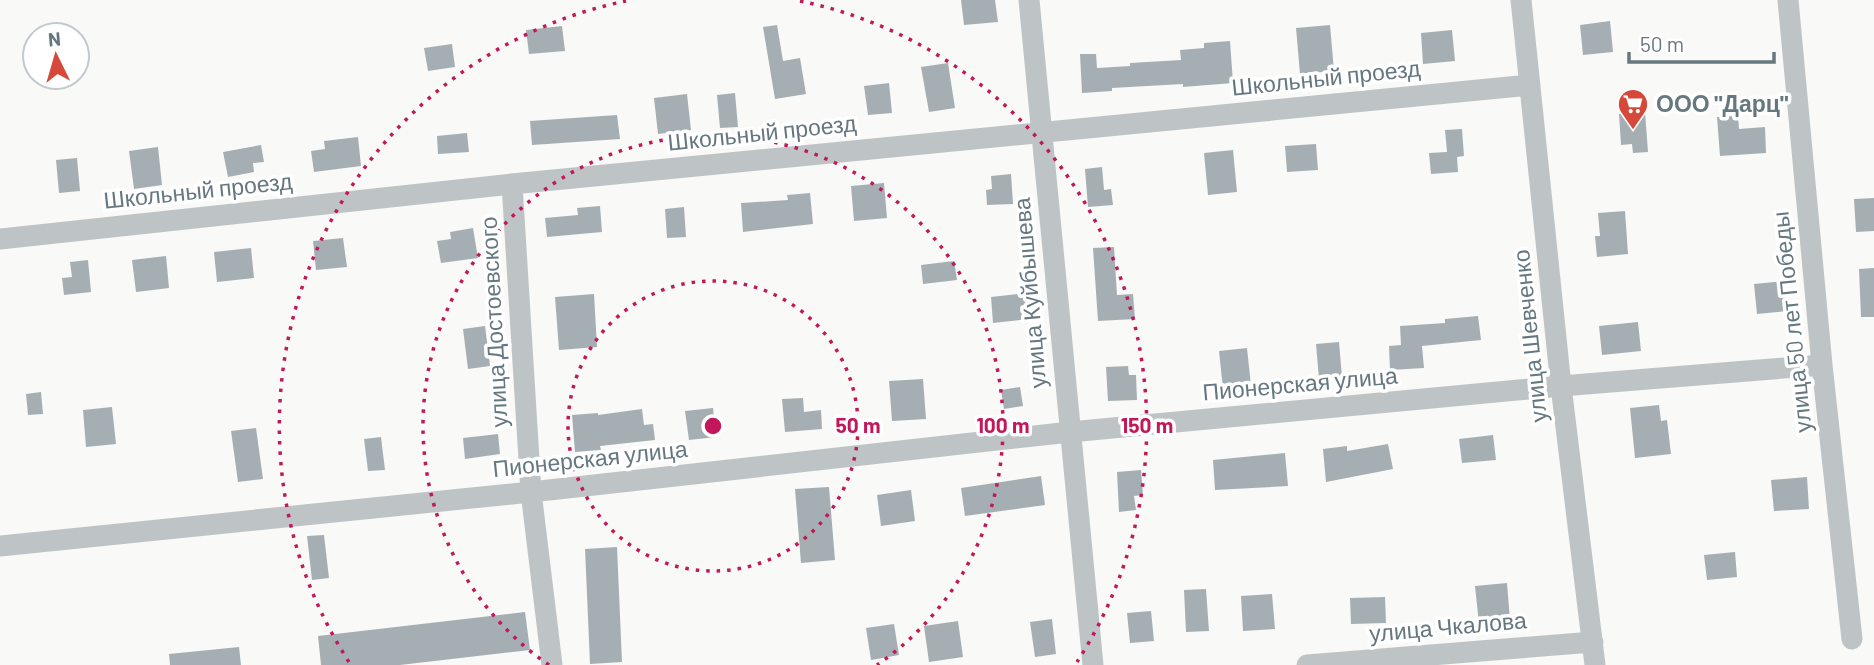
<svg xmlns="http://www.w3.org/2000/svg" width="1874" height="665" font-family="Barlow,sans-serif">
	<rect width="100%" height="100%" fill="#f9f9f7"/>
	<path fill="#a5afb3" d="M961 0H995L998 22 964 25Z
		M1610 21 1613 52 1583 55 1580 25Z
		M777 25 783 61 800 58 806 94 775 99 763 27Z
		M1330 25 1334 71 1300 74 1296 28Z
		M562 26 565 51 529 54 526 30Z
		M1452 30 1455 61 1423 64 1421 33Z
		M1230 41 1233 83 1183 87V84L1112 88V91L1082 93 1080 54H1096L1097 68 1130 66V63L1181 60 1180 50 1204 48V43Z
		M452 44 455 67 428 71 424 48Z
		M948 63 955 108 929 112 921 67Z
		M889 83 892 113 868 115 864 86Z
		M735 93 738 127 720 128 717 95Z
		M687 94 691 130 658 134 654 98Z
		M1645 112 1648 152 1633 153 1632 144 1621 145 1619 114Z
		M617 115 620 139 532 145 530 121Z
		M1738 116 1739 129 1765 127 1766 153 1720 156 1717 117Z
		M1462 129 1464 156 1457 157 1458 172 1431 174 1429 153 1447 152 1445 130Z
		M467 133 469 152 438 154 437 136Z
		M358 137 361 166 314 172 311 151 325 149 324 141Z
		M1316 144 1318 170 1287 172 1285 146Z
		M261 145 264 162 253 163 254 172 228 177 223 152Z
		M158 147 162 185 134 189 129 151Z
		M1233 150 1237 192 1208 195 1204 153Z
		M77 158 80 191 59 193 56 160Z
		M1102 167 1104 190 1111 189 1113 205 1088 207 1085 169Z
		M1011 174 1013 204 987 205 986 190 992 189 991 176Z
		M884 183 887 218 854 221 851 186Z
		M810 193 813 224 743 232 741 203 788 200 787 195Z
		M1874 198V231L1856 232 1854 199Z
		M600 206 602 232 547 237 545 218 578 215 577 208Z
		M684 207 686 237 667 238 665 209Z
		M1625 211 1628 254 1597 257 1595 236H1600L1598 213Z
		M473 228 478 258 441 263 437 241 451 239 450 232Z
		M343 238 347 267 316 270 313 241Z
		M1114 247 1117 295 1133 294 1135 319 1098 321 1093 248Z
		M251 248 254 278 217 282 214 252Z
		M166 256 169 288 136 292 132 260Z
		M88 260 91 292 64 295 62 278 72 277 70 262Z
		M954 261 957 280 923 284 921 265Z
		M1874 268V317H1861L1859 269Z
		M1784 281 1787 311 1757 314 1754 284Z
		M1027 293 1029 319 993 323 991 297Z
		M594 294 597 347 559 350 555 297Z
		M1478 316 1481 340 1422 346 1424 368 1390 370 1389 346 1401 345 1400 326 1445 323V319Z
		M1638 322 1641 351 1602 355 1599 326Z
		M485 326 490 366 468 369 463 329Z
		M1339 342 1342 377 1319 379 1316 344Z
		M1247 348 1251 386 1223 389 1219 351Z
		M1128 366 1129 375H1136L1137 400 1108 401 1106 367Z
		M923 379 926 419 892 421 889 381Z
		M1020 387 1023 406 1004 409 1001 390Z
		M41 392 43 414 28 415 26 394Z
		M803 398 804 412 821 410 822 429 785 432 782 399Z
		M1659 405 1661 421 1667 420 1671 454 1635 458 1630 408Z
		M112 407 116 444 86 447 83 410Z
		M713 408 716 437 689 440 685 411Z
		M642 409 644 425 653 424 655 440 600 446 601 450 575 452 572 415 598 413V415Z
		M256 428 263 479 238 482 231 431Z
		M498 434 500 454 465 459 463 438Z
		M1493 435 1496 460 1462 463 1459 439Z
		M381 437 385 470 368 471 364 439Z
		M1388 444 1393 469 1326 482 1323 449 1347 446V451Z
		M1285 453 1288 486 1215 490 1213 460Z
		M1141 470 1143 495 1134 496 1136 510 1119 512 1117 472Z
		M1041 476 1045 505 965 516 961 488Z
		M1807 477 1809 509 1774 511 1771 480Z
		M829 487 835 560 801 563 795 489Z
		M911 490 915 521 881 526 877 495Z
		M324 535 329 578 312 580 307 536Z
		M617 547 622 662 590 664 585 549Z
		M1735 552 1737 577 1707 580 1704 555Z
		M1507 583 1510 620 1479 624 1475 586Z
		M1206 589 1209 631 1186 632 1184 590Z
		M1272 594 1275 629 1243 631 1241 596Z
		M1385 597 1386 623 1351 624 1350 598Z
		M1151 611 1154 641 1130 643 1127 613Z
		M525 612 530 650 400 665H321L318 636Z
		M1052 619 1056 654 1035 657 1030 622Z
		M958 621 963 657 929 662 924 626Z
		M894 624 899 655 871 660 866 628Z
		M239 647 241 665H170L169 654Z"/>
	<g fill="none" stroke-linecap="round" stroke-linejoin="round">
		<path stroke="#bec4c6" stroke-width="21" d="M1029 0 1093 665
			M1521 0 1561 386 1595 665
			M1788 0 1822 365 1852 639
			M512 184 531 492 552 665
			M0 239 512 184 1530 85
			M0 546 531 492 1070 432 1561 386 1822 365
			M1307 665 1593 642"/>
	</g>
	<g fill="none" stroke="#c2185b" stroke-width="3.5" stroke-dasharray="3.5 7">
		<circle cx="713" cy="426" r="145"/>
		<path d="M549 665A290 290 0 1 1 877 665"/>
		<path d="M349 662A434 434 0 0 1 626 1M800 1A434 434 0 0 1 1077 662"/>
	</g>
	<defs>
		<g id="supermarket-pin" transform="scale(1.575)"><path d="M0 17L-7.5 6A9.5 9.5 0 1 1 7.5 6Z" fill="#d5483a" stroke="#fff"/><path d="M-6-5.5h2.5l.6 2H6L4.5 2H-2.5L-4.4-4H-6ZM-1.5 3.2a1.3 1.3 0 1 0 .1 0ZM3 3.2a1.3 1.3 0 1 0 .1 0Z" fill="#fff"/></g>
	</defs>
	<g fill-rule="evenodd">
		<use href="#supermarket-pin" x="1633" y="104"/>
	</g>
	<g text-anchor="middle" stroke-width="7" stroke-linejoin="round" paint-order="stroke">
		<g font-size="23" fill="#66787f" stroke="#fff">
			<text transform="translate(1326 78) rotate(-6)" y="8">Школьный проезд</text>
			<text transform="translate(762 133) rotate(-6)" y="8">Школьный проезд</text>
			<text transform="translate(198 191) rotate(-6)" y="8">Школьный проезд</text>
			<text transform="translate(1030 293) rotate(-95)" y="8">улица Куйбышева</text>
			<text transform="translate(494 322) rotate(-93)" y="8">улица Достоевского</text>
			<text transform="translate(1792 322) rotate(-96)" y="8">улица 50 лет Победы</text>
			<text transform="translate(1530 336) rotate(-96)" y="8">улица Шевченко</text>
			<text transform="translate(1300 384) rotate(-5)" y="8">Пионерская улица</text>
			<text transform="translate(590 459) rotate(-6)" y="8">Пионерская улица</text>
			<text transform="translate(1448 627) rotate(-5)" y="8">улица Чкалова</text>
		</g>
		<g font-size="23" font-weight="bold" fill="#66787f" stroke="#fff" text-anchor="start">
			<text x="1656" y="112">ООО "Дарц"</text>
		</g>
	</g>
	<circle cx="713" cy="426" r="10" fill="#c2185b" stroke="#fff" stroke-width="3.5"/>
	<g font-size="21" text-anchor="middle" font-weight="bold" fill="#c2185b" stroke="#fff" stroke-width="7" stroke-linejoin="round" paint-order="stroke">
		<text x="858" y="433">50 m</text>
		<text x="1003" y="433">100 m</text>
		<text x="1147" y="433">150 m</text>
	</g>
	<g transform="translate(56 56) rotate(355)"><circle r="33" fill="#ffffff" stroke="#c2c9cc" stroke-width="2"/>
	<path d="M0-5L12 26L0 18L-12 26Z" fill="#d5483a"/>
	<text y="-10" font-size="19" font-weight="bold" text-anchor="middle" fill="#66787f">N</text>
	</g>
	<path d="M1629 52v10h145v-10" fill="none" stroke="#66787f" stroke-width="3.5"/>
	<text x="1640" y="52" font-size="21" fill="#66787f" stroke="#ffffff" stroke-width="5" paint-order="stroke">50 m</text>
</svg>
